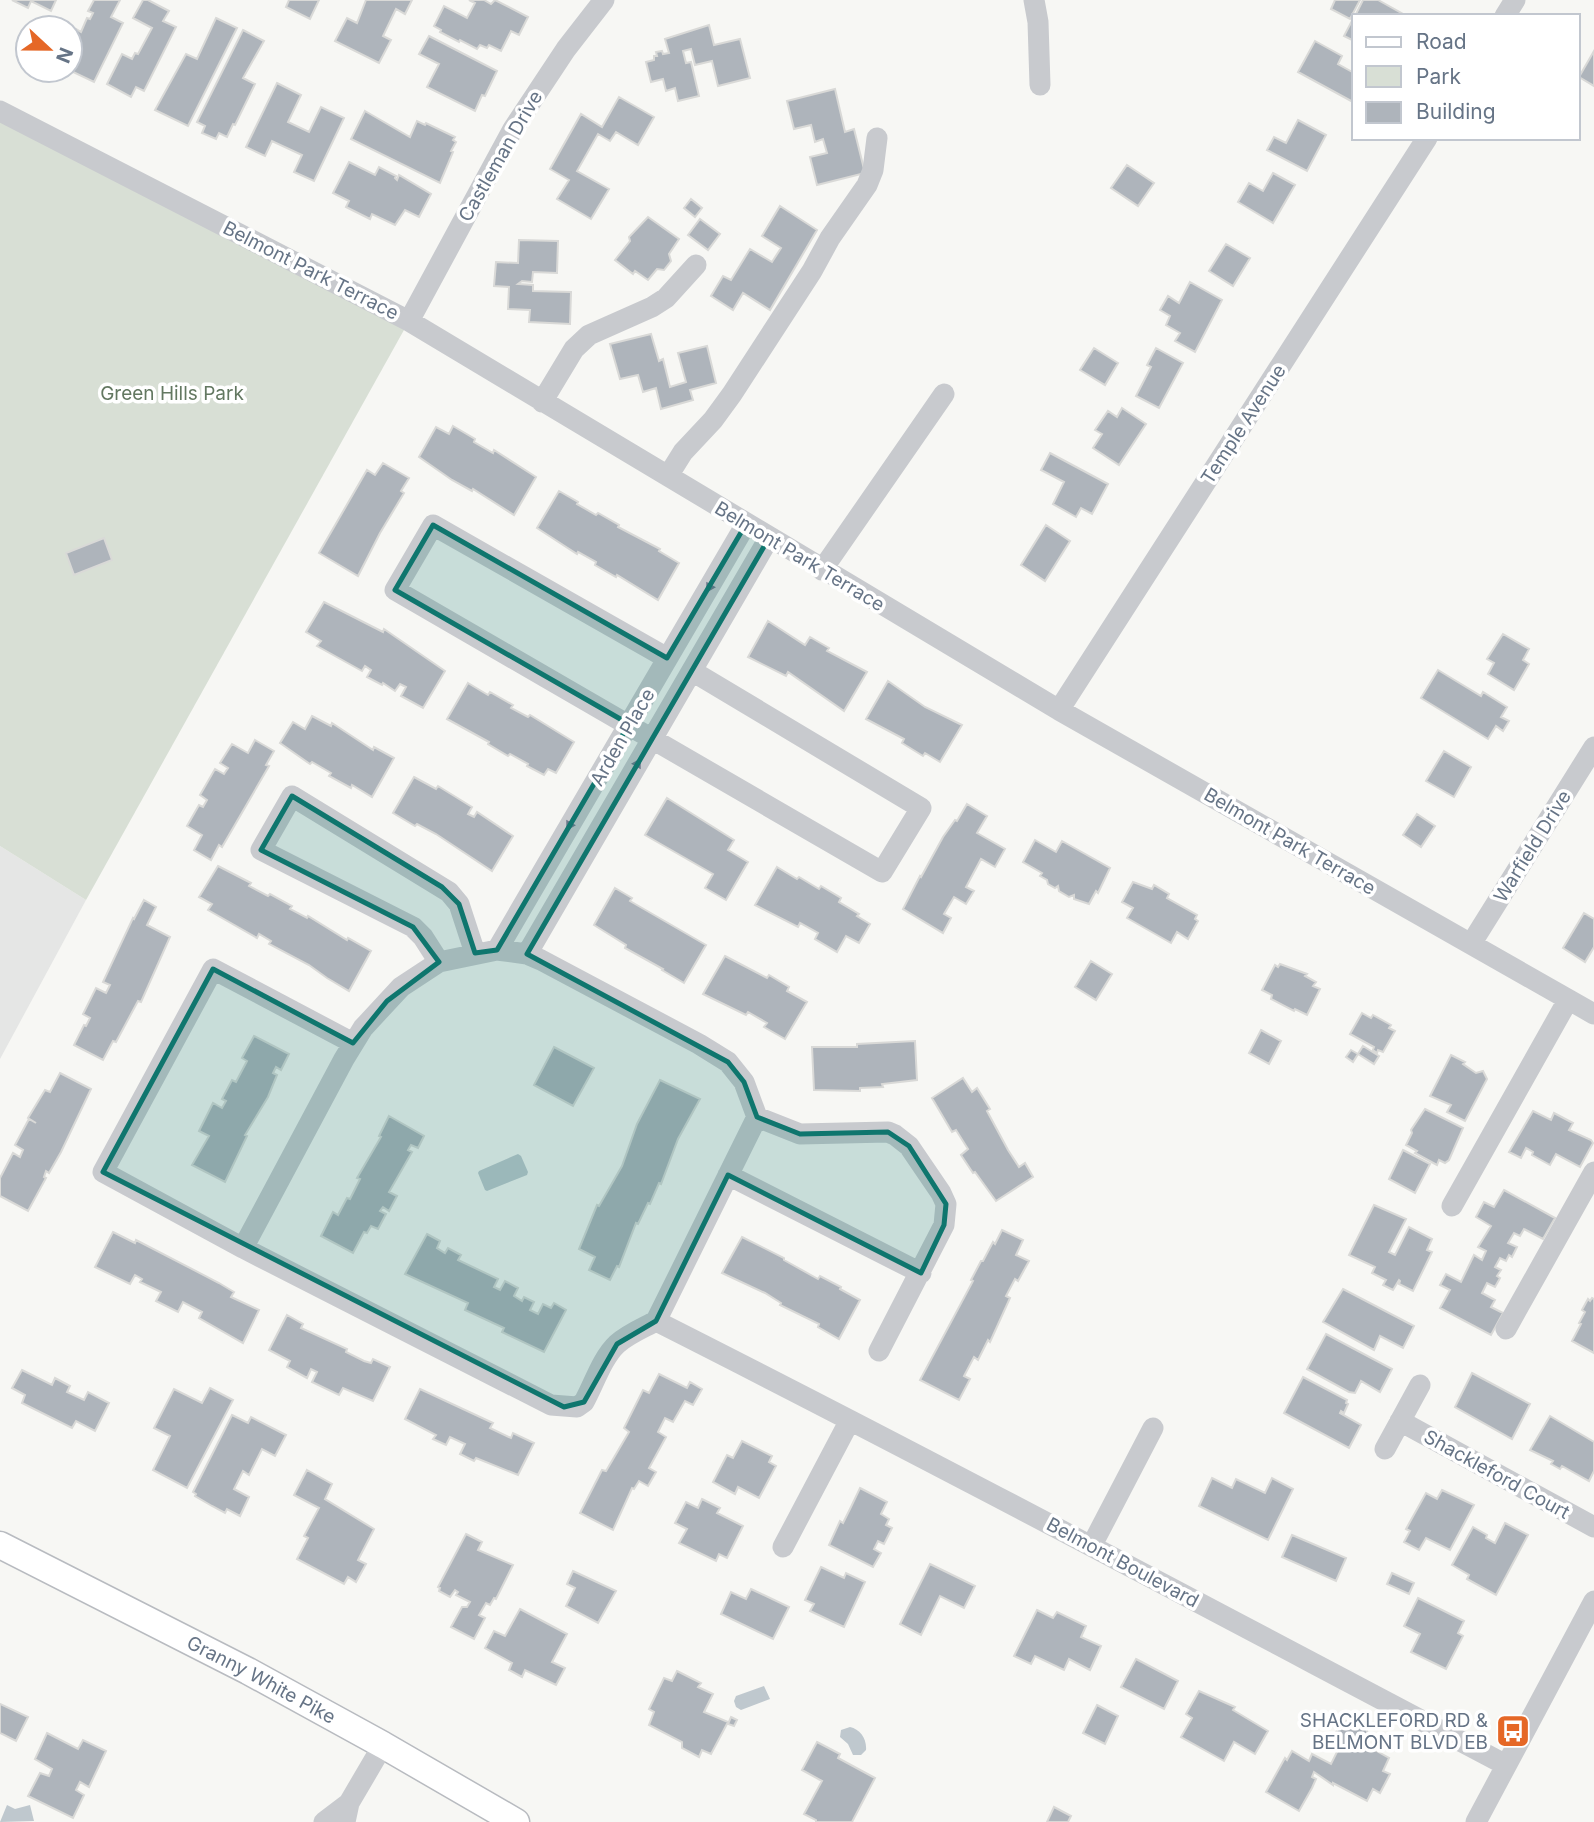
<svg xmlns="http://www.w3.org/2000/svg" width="1594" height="1822" font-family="Inter,sans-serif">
	<rect width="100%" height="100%" fill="#f7f7f4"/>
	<path fill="#e5e6e5" d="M0 846 86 900 0 1059Z"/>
	<path fill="#d8dfd5" d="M0 111 409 321 86 900 0 846Z"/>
	<path fill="#bfc8ce" d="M518 1154 521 1156 528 1172 527 1175 487 1191 485 1190 478 1173 479 1171Z
		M764 1686 770 1699 741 1710 736 1707 734 1701 736 1696Z
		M850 1727C860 1729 867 1739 866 1750L861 1755H853L848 1744 840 1737 841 1730Z
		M7 1805 15 1809 30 1805 34 1821 0 1822Z"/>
	<path fill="#aeb4bb" stroke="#d9d9d7" stroke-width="2" d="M12 0H56L51 11 31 1 28 8Z
		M94 0H120L111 17 123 23 94 82 71 71 73 65 70 64 72 45 70 41 76 29 81 32 87 18 90 19 93 13 88 11Z
		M143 0H148L169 11 163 21 176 27 144 91 136 87 131 97 107 84 122 54 132 59 135 53 138 54 152 28 133 18Z
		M289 0H319L310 19 286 7Z
		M366 0H412L405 14 396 9 383 36 391 40 379 63 335 41 347 18 357 23Z
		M469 0H484L491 4 495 0 528 17 519 35 511 31 501 51 489 45 487 48 480 45 477 49 460 40 459 42 440 32 441 30 434 26 444 6 467 18 475 3Z
		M1335 0H1360L1350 19 1331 9Z
		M1363 0H1378L1403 14 1402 16H1355Z
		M1354 17V41L1344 36Z
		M216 18 237 28 188 126 155 110 186 54 197 59Z
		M709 25 714 45 740 39 750 78 718 86 712 61 695 65 691 49 683 51 686 63 691 62 699 96 678 101 675 88 666 91 663 79 651 82 646 62 654 60V56H657L656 52 662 51 663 54 669 53 665 39Z
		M243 30 264 41 243 78 255 84 235 125 233 124 227 137 219 133 216 139 202 133 205 126 197 122Z
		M429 36 497 71 485 96 482 95 475 111 427 87 439 64 419 54Z
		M1315 41 1342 56 1338 64 1354 73 1353 102 1298 72Z
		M1594 51V86L1579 77Z
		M277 83 301 95 288 122 309 132 321 107 344 118 314 181 294 172 302 155 272 141 265 156 246 147Z
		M835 89 845 132 854 129 865 173 817 185 810 157 827 153 823 139 815 142 811 125 794 129 787 101Z
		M619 97 654 117 638 145 616 132 610 141 598 134 577 171 609 189 591 219 557 199 569 180 550 169 581 114 602 127Z
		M365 111 410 137 417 121 425 125 426 123 455 137 453 140 456 142 451 151 453 152 440 183 351 139Z
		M1298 120 1326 135 1307 171 1267 150 1274 137 1286 143Z
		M349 162 375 175 379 167 396 176 395 178 397 180 399 175 431 194 419 217 405 210 395 225 372 214 370 219 346 207 349 201 333 193Z
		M1127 165 1154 183 1138 206 1111 188Z
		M1273 173 1295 185 1273 223 1238 202 1249 183 1263 191Z
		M691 199 702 208 695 217 684 208Z
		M780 206 817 230 770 310 743 293 733 310 711 296 723 276 731 280 750 249 772 262 781 248 762 236Z
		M648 217 679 239 669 254 671 261 664 270 657 269 648 280 635 271 633 274 615 260 630 241 629 237Z
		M700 219 720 234 708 250 688 235Z
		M519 240 558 241 557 273 533 272 532 282 522 281 518 284 533 285V291L571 292 570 324 529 322 530 310 508 309 509 287 494 286 496 262 518 263Z
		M1226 244 1250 258 1233 286 1209 271Z
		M1190 282 1222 300 1195 352 1175 341 1180 333 1166 325 1170 316 1160 310 1168 296 1179 303Z
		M651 334 659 361 663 359 670 387 686 382 678 353 707 346 716 383 690 390 693 400 661 409 656 388 643 392 638 375 620 379 610 344Z
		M1094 348 1118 363 1105 385 1080 370Z
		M1156 348 1183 363 1159 408 1136 396 1151 367 1147 365Z
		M1122 408 1146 424 1119 465 1093 448 1102 434 1095 430 1108 411 1117 417Z
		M453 426 475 439 474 442 493 453 494 450 536 477 514 515 473 489 472 491 452 480 419 457 436 427 449 434Z
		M1050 453 1108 484 1092 514 1081 508 1076 517 1053 504 1064 482 1041 470Z
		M383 463 409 478 401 491 404 493 380 533 358 576 319 553 367 470 375 475Z
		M559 491 578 502 577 504 596 515 598 513 619 525 618 527 660 549 659 551 679 563 658 600 617 575 616 577 595 565 596 562 578 552 577 554 537 528Z
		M1046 525 1070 541 1045 581 1021 565Z
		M104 538 112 560 74 575 66 553Z
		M324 602 383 632 384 629 445 671 423 708 401 696 406 687 400 684 395 691 383 683 382 685 367 677 371 670 365 666 362 671 317 646 321 641 306 632Z
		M768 621 805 645 810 637 829 648 827 651 867 672 844 711 788 672 786 676 748 657Z
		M1503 634 1529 649 1523 660 1529 664 1514 690 1488 674 1494 663 1487 659Z
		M1438 670 1481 696 1483 692 1507 707 1501 717 1509 721 1503 731 1496 726 1488 739 1421 698Z
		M888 681 925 707 962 725 940 762 925 753 923 756 902 743 904 739 866 719Z
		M468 683 488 695 490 692 513 705 511 708 528 717 530 715 574 742 556 773 548 769 544 775 527 766 528 764 510 754 508 756 488 744 489 742 447 719Z
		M312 716 331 726 332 723 373 750 374 747 394 758 372 797 352 785 351 788 329 776 331 773 312 762 310 764 280 743 293 722 305 729Z
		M255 740 274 751 266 765 269 766 222 847 219 845 211 860 194 850 202 835 187 826 199 805 203 807 207 800 200 795 215 769 224 774 228 768 220 763 232 744 248 753Z
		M1444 751 1471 767 1454 797 1426 781Z
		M414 777 436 789 438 786 472 807 468 814 474 817 477 812 513 836 492 871 436 834 417 824 415 826 393 813Z
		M667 798 734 840 728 850 748 862 726 900 705 888 713 874 645 835Z
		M967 804 987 816 977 833 1005 849 995 867 981 859 966 887 974 891 966 904 954 897 944 914 951 918 943 933 903 909 920 876 921 877 943 837 955 820 957 821Z
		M1417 814 1435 826 1421 847 1403 835Z
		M1035 840 1056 852 1062 841 1110 868 1098 893 1096 891 1089 904 1074 899V895L1069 897 1059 891 1058 886 1055 888 1048 884 1047 880 1040 876 1042 873 1023 862Z
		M218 866 251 883 249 886 268 896 270 894 292 906 290 909 307 918 308 916 347 940 348 938 371 951 349 991 327 978 309 965 269 944 271 941 259 934 257 938 208 910 212 904 199 897Z
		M777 867 797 879 799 877 819 889 821 886 841 898 839 902 859 914 857 916 870 924 859 943 846 936 837 952 815 939 818 933 800 923 798 927 755 905Z
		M1133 882 1152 889 1154 885 1169 894 1167 898 1197 915 1195 919 1198 921 1188 939 1177 932 1171 943 1127 918 1133 908 1122 902Z
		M615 888 632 898 630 901 706 945 684 983 662 970 663 969 625 948 626 945 594 925Z
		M144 900 156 907 147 925 170 937 141 1002 138 1001 116 1042 113 1041 103 1060 74 1045 84 1025 86 1026 90 1018 83 1014 96 988 106 993 110 985 103 982 133 918 134 919Z
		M1584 913 1594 919V947L1585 962 1563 948Z
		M725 956 767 978 769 975 789 987 787 991 807 1002 785 1039 764 1027 767 1023 748 1012 746 1015 703 994Z
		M1091 961 1112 974 1096 1000 1075 987Z
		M1280 964 1307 974 1305 976 1316 982 1313 986 1320 989 1307 1015 1295 1009 1294 1011 1271 999 1272 995 1262 990 1275 965 1278 967Z
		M1362 1013 1371 1018 1373 1015 1391 1025 1389 1028 1395 1031 1383 1052 1378 1050 1377 1053 1373 1050 1374 1047 1350 1034Z
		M1261 1030 1281 1041 1269 1064 1249 1053Z
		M254 1036 289 1054 281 1070 276 1067 273 1073 277 1075 268 1097 245 1135 247 1136 225 1182 192 1165 209 1136 199 1131 213 1103 222 1108 226 1101 222 1099 232 1080 236 1082 247 1061 242 1058Z
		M915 1041 917 1080 882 1084 883 1087 860 1088V1091L814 1090 812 1047H857V1044Z
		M1363 1046 1379 1056 1374 1064 1358 1054Z
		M554 1047 594 1068 573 1106 534 1085Z
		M1351 1050 1358 1054 1353 1062 1346 1057Z
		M1451 1055 1465 1062 1463 1064 1476 1073 1483 1071 1487 1079 1465 1121 1447 1112 1451 1105 1430 1096Z
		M60 1073 91 1089 61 1152 49 1173 46 1171 44 1177 46 1178 28 1211 0 1196V1178L13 1153 20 1157 23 1150 15 1145 29 1119 36 1123 28 1118 45 1090 50 1092Z
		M963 1078 972 1092 977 1088 990 1109 987 1111 1008 1150 1019 1167 1025 1163 1033 1177 996 1201 975 1172 973 1173 961 1155 968 1149 956 1130 952 1132 932 1098Z
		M660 1080 700 1099 678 1139 661 1184 659 1183 650 1204 648 1203 638 1224 636 1223 619 1267 617 1266 610 1280 589 1270 595 1257 579 1249 597 1205 599 1206 622 1166 637 1124Z
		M1425 1109 1463 1128 1449 1160 1445 1163 1439 1160 1437 1165 1415 1153 1417 1151 1406 1145 1412 1133 1411 1130Z
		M1533 1111 1551 1120 1554 1113 1573 1123 1569 1130 1591 1140 1593 1143 1580 1167 1556 1154 1550 1165 1532 1155 1533 1152 1526 1148 1521 1158 1509 1152Z
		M389 1116 424 1136 418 1148 411 1145 408 1150 412 1152 389 1192 397 1196 389 1211 383 1207 380 1211 386 1214 378 1229 371 1226 367 1233 364 1232 353 1253 321 1236 333 1212 338 1215 347 1198 350 1199 360 1179 357 1178 381 1137 379 1136Z
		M1403 1150 1430 1164 1415 1193 1389 1179Z
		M1504 1190 1555 1218 1543 1239 1524 1229 1520 1236 1514 1233 1508 1243 1517 1247 1512 1257 1509 1255 1506 1261 1500 1258 1495 1267 1501 1270 1497 1276 1500 1278 1495 1287 1487 1283 1482 1293 1495 1300 1491 1307 1503 1313 1491 1335 1440 1308 1450 1290 1440 1285 1446 1274 1461 1282 1474 1255 1482 1260 1486 1251 1478 1247 1491 1226 1476 1217 1484 1202 1494 1207Z
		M1374 1205 1406 1219 1389 1252 1395 1255 1409 1227 1432 1239 1427 1250 1432 1252 1413 1291 1399 1284 1400 1281 1399 1280 1393 1290 1383 1285 1386 1280 1372 1273 1375 1267 1349 1255Z
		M1002 1230 1023 1240 1016 1255 1029 1261 1018 1281 1015 1279 1006 1296 1010 1298 990 1342 988 1340 978 1360 974 1357 964 1376 970 1379 959 1400 920 1380 973 1281 971 1280 981 1261H983L993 1242 995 1244Z
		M113 1232 135 1243 136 1240 219 1283 234 1292 231 1297 259 1310 243 1343 199 1318 202 1312 183 1302 178 1312 156 1301 161 1292 140 1282 142 1279 135 1275 130 1284 95 1267Z
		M427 1234 440 1241 437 1248 445 1253 448 1248 461 1255 458 1260 498 1279 494 1287 500 1290 505 1281 518 1288 514 1296 522 1301 524 1297 534 1302 530 1310 538 1314 543 1304 551 1308 554 1303 566 1310 544 1352 502 1332 504 1328 465 1310 468 1303 405 1274Z
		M742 1237 784 1258V1260L818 1279 820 1276 841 1287 840 1289 860 1300 839 1339 818 1327 819 1324 780 1305 781 1303 765 1293 722 1273Z
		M1343 1289 1414 1326 1403 1348 1380 1336 1374 1350 1323 1322Z
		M1592 1298 1594 1299V1353L1572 1341 1581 1324 1579 1323 1585 1312 1582 1310 1588 1299 1590 1301Z
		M287 1315 303 1324 301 1328 347 1349 346 1352 364 1361 371 1363 373 1359 390 1367 373 1401 343 1388 339 1395 312 1382 317 1372 311 1369 307 1378 287 1367 290 1361 269 1350Z
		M1326 1334 1392 1369 1380 1392 1361 1381 1355 1393 1349 1392 1307 1369Z
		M22 1370 52 1385 55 1378 70 1386 67 1392 84 1400 88 1392 109 1403 95 1431 76 1421 72 1428 22 1403 25 1395 12 1388Z
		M1472 1373 1530 1404 1512 1439 1455 1407Z
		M659 1374 687 1388 690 1382 702 1389 693 1405 685 1401 673 1422 665 1418 658 1432 666 1437 649 1468 656 1472 648 1486 639 1481 634 1489 632 1488 613 1530 580 1513 602 1470 606 1471 629 1432 624 1428 643 1390 649 1393Z
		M1303 1377 1347 1400 1346 1403 1348 1404 1344 1413 1341 1411 1340 1413 1361 1425 1349 1448 1284 1413Z
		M210 1388 233 1400 187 1488 153 1470 170 1436 154 1428 174 1389 202 1403Z
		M420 1389 493 1423 490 1428 511 1438 513 1433 534 1443 518 1475 476 1458 474 1461 460 1454 465 1444 450 1437 446 1445 433 1439 436 1435 405 1419Z
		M232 1415 248 1423 251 1417 286 1435 275 1456 262 1449 249 1475 243 1471 234 1489 249 1497 240 1516 227 1509 225 1513 212 1506 195 1496 196 1494 193 1492Z
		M1550 1416 1594 1442V1471L1589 1481 1562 1466 1560 1469 1551 1464 1553 1461 1530 1450Z
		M742 1441 772 1456 769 1462 776 1466 759 1498 738 1487 735 1494 713 1482 727 1455 733 1458Z
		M307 1470 332 1484 325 1499 374 1529 358 1560 366 1564 356 1582 348 1577 344 1584 297 1559 308 1538 304 1536 319 1508 294 1495Z
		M1212 1478 1232 1488 1236 1479 1265 1493 1272 1478 1293 1489 1268 1540 1199 1506Z
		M860 1488 887 1502 881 1514 889 1519 886 1525 892 1528 884 1544 878 1541 874 1549 881 1553 873 1567 829 1545 840 1521 843 1523 850 1509Z
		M1442 1490 1474 1505 1450 1550 1426 1538 1419 1550 1404 1542 1410 1531 1406 1529 1426 1493 1437 1499Z
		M702 1499 720 1508 717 1513 743 1526 727 1558 719 1554 716 1561 679 1543 687 1529 675 1523 686 1502 698 1508Z
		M1505 1523 1528 1535 1496 1595 1467 1579 1469 1575 1452 1565 1473 1527 1487 1535 1486 1538 1495 1543Z
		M466 1534 482 1542 478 1550 513 1565 496 1599 494 1598 490 1605 486 1603 479 1615 485 1618 474 1639 451 1627 462 1607H467L470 1602 456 1595 458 1592 455 1590 450 1597 439 1591 440 1588 438 1587Z
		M1292 1535 1346 1558 1336 1581 1282 1557Z
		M930 1564 975 1586 964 1608 940 1596 921 1635 900 1624Z
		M821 1567 844 1578 846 1573 865 1582 844 1627 810 1611 814 1604 805 1600Z
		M573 1571 616 1591 598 1623 566 1606 575 1588 567 1584Z
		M1392 1573 1414 1583 1409 1594 1387 1584Z
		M751 1589 789 1607 773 1639 721 1614 731 1592 746 1599Z
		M1418 1598 1464 1621 1458 1633 1463 1636 1446 1669 1411 1652 1420 1634 1404 1626Z
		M520 1609 567 1634 552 1662 565 1668 556 1685 525 1670 522 1677 509 1670 512 1663 485 1648 494 1631 505 1636Z
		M1037 1610 1053 1618 1057 1612 1086 1626 1081 1637 1101 1646 1090 1670 1069 1659 1064 1670 1035 1656 1031 1664 1014 1656Z
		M1136 1659 1178 1681 1164 1709 1121 1687Z
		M677 1671 701 1683 698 1687 713 1694 704 1712 728 1722 711 1754 702 1750 699 1757 682 1748V1742L649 1725 654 1712 649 1709 664 1678 672 1681Z
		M1199 1691 1235 1707 1233 1710 1268 1731 1255 1754 1234 1742 1224 1761 1181 1737 1192 1718 1186 1714Z
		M0 1704 28 1717 16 1741 0 1733Z
		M1097 1705 1118 1716 1105 1744 1083 1733Z
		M731 1717 737 1720 734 1726 728 1724Z
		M1353 1719 1366 1726 1369 1740 1366 1745 1389 1758 1383 1771 1390 1774 1380 1793 1373 1789 1367 1801 1333 1783V1785L1314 1772 1312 1777 1316 1779 1312 1788 1299 1811 1266 1792 1285 1758 1287 1760 1292 1751 1309 1761 1312 1754 1331 1764 1339 1748 1334 1736 1341 1723Z
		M47 1733 78 1749 83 1740 106 1751 89 1787 80 1782 76 1790 84 1795 73 1818 28 1796 40 1773 49 1776 52 1769 35 1759Z
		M817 1742 840 1754 838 1758 875 1778 852 1822H816V1820L804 1814 822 1781 802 1770Z
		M1054 1807 1071 1816 1068 1822H1047Z"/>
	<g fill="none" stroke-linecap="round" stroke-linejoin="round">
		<g stroke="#b8bbc0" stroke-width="29">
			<g id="major">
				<path id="s1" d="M0 1545 248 1671 383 1745 516 1822"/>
			</g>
		</g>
		<path stroke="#c8cace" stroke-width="21" d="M1034 0 1038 22 1040 85
			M1505 16 1515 0
			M0 111 409 321 1059 710 1594 1014
			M409 321 513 129 566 49 604 0
			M542 402 574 349 589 335 652 307 666 298 696 265
			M668 476 683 452 713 420 732 394 812 271 830 238 867 185 873 170 877 138
			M822 570 944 394
			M667 658 433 525 395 590 882 872 921 808 692 671
			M1059 710 1427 138
			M1471 944 1594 747
			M497 950 746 524
			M527 954 769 538
			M439 962 423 937 413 927 261 850 292 796 449 892 459 904 475 953
			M757 1117 656 1321C643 1328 628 1334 617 1344 602 1358 594 1384 584 1402L577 1407 551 1405 243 1248 344 1059 363 1028 401 987 439 962 497 950 527 954 541 960 699 1044 728 1062 744 1082 757 1117 800 1134 888 1132 895 1135 909 1146 941 1193 946 1204 944 1225 879 1351
			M728 1175 921 1273
			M1452 1206 1568 1000
			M243 1248 103 1172 213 969 353 1043
			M656 1321C941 1465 1223 1616 1506 1765
			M1506 1329 1594 1172
			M1400 1421 1594 1527
			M1385 1449 1420 1385
			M1092 1545 1153 1428
			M783 1547 849 1422
			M324 1822 349 1803
			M345 1822 349 1803 383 1745
			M1476 1822 1594 1601"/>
		<use href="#major" stroke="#fff" stroke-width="26"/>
	</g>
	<defs><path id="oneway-solid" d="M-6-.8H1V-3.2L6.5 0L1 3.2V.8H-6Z" transform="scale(1.75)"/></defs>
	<g fill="#6b788a">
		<use href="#oneway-solid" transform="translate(712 583) rotate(120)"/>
		<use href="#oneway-solid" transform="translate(635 768) rotate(-60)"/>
		<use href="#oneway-solid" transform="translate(572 821) rotate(120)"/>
	</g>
	<path fill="#0f766e" fill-opacity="0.2" stroke="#0f766e" stroke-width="5" stroke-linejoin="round" d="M746 524 769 538 527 954 728 1062 744 1082 757 1117 800 1134 888 1132 909 1146 946 1204 944 1225 921 1273 728 1175 656 1321 617 1344 584 1402 564 1407 103 1172 213 969 353 1043 387 1001 439 962 413 927 261 850 292 796 442 887 459 904 475 953 497 950 629 724 395 590 433 525 667 658Z"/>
	<defs>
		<g id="bus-square" transform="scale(1.75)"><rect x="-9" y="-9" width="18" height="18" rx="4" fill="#e56726" stroke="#fff"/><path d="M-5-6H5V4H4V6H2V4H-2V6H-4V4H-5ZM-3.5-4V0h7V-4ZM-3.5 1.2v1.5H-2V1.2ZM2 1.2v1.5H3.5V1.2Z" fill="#fff"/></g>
	</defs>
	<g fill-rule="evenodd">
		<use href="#bus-square" x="1513" y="1731"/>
	</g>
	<g text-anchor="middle" stroke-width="7" stroke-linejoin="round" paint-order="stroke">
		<g font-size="19" fill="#667486" stroke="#fff">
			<text transform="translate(500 156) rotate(-60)" y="7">Castleman Drive</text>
			<text transform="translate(311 270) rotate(27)" y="7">Belmont Park Terrace</text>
			<text transform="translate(1243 424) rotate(-57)" y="7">Temple Avenue</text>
			<text transform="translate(800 556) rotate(31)" y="7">Belmont Park Terrace</text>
			<text transform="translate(622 737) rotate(-60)" y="7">Arden Place</text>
			<text transform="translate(1290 841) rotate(30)" y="7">Belmont Park Terrace</text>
			<text transform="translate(1532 846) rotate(-58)" y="7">Warfield Drive</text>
			<text transform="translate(1497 1474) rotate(29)" y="7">Shackleford Court</text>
			<text transform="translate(1123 1562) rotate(28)" y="7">Belmont Boulevard</text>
			<text dy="7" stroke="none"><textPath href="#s1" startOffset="294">Granny White Pike</textPath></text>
		</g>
		<g font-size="19" fill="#637861" stroke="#fff">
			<text x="172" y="400">Green Hills Park</text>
		</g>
		<g font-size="19" fill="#667486" stroke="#fff" text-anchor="end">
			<text x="1488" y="1727">SHACKLEFORD RD &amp;<tspan x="1488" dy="22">BELMONT BLVD EB</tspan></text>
		</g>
	</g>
	<rect x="1352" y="14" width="228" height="126" fill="#ffffff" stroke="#c2c7cf" stroke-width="2"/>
	<rect x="1366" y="37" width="35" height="10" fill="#ffffff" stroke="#c2c7cf" stroke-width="2"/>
	<text x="1416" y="49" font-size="21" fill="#667486">Road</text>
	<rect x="1366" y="66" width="35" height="21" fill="#d8dfd5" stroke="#c2c7cf" stroke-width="2"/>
	<text x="1416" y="84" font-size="21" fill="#667486">Park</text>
	<rect x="1366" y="102" width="35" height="21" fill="#aeb4bb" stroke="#c2c7cf" stroke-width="2"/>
	<text x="1416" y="119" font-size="21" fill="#667486">Building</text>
	<g transform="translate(49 49) rotate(112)"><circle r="33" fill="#ffffff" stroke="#c2c7cf" stroke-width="2"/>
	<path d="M0-5L12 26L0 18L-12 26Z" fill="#e56726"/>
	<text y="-10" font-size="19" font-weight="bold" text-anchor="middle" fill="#667486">N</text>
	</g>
</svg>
